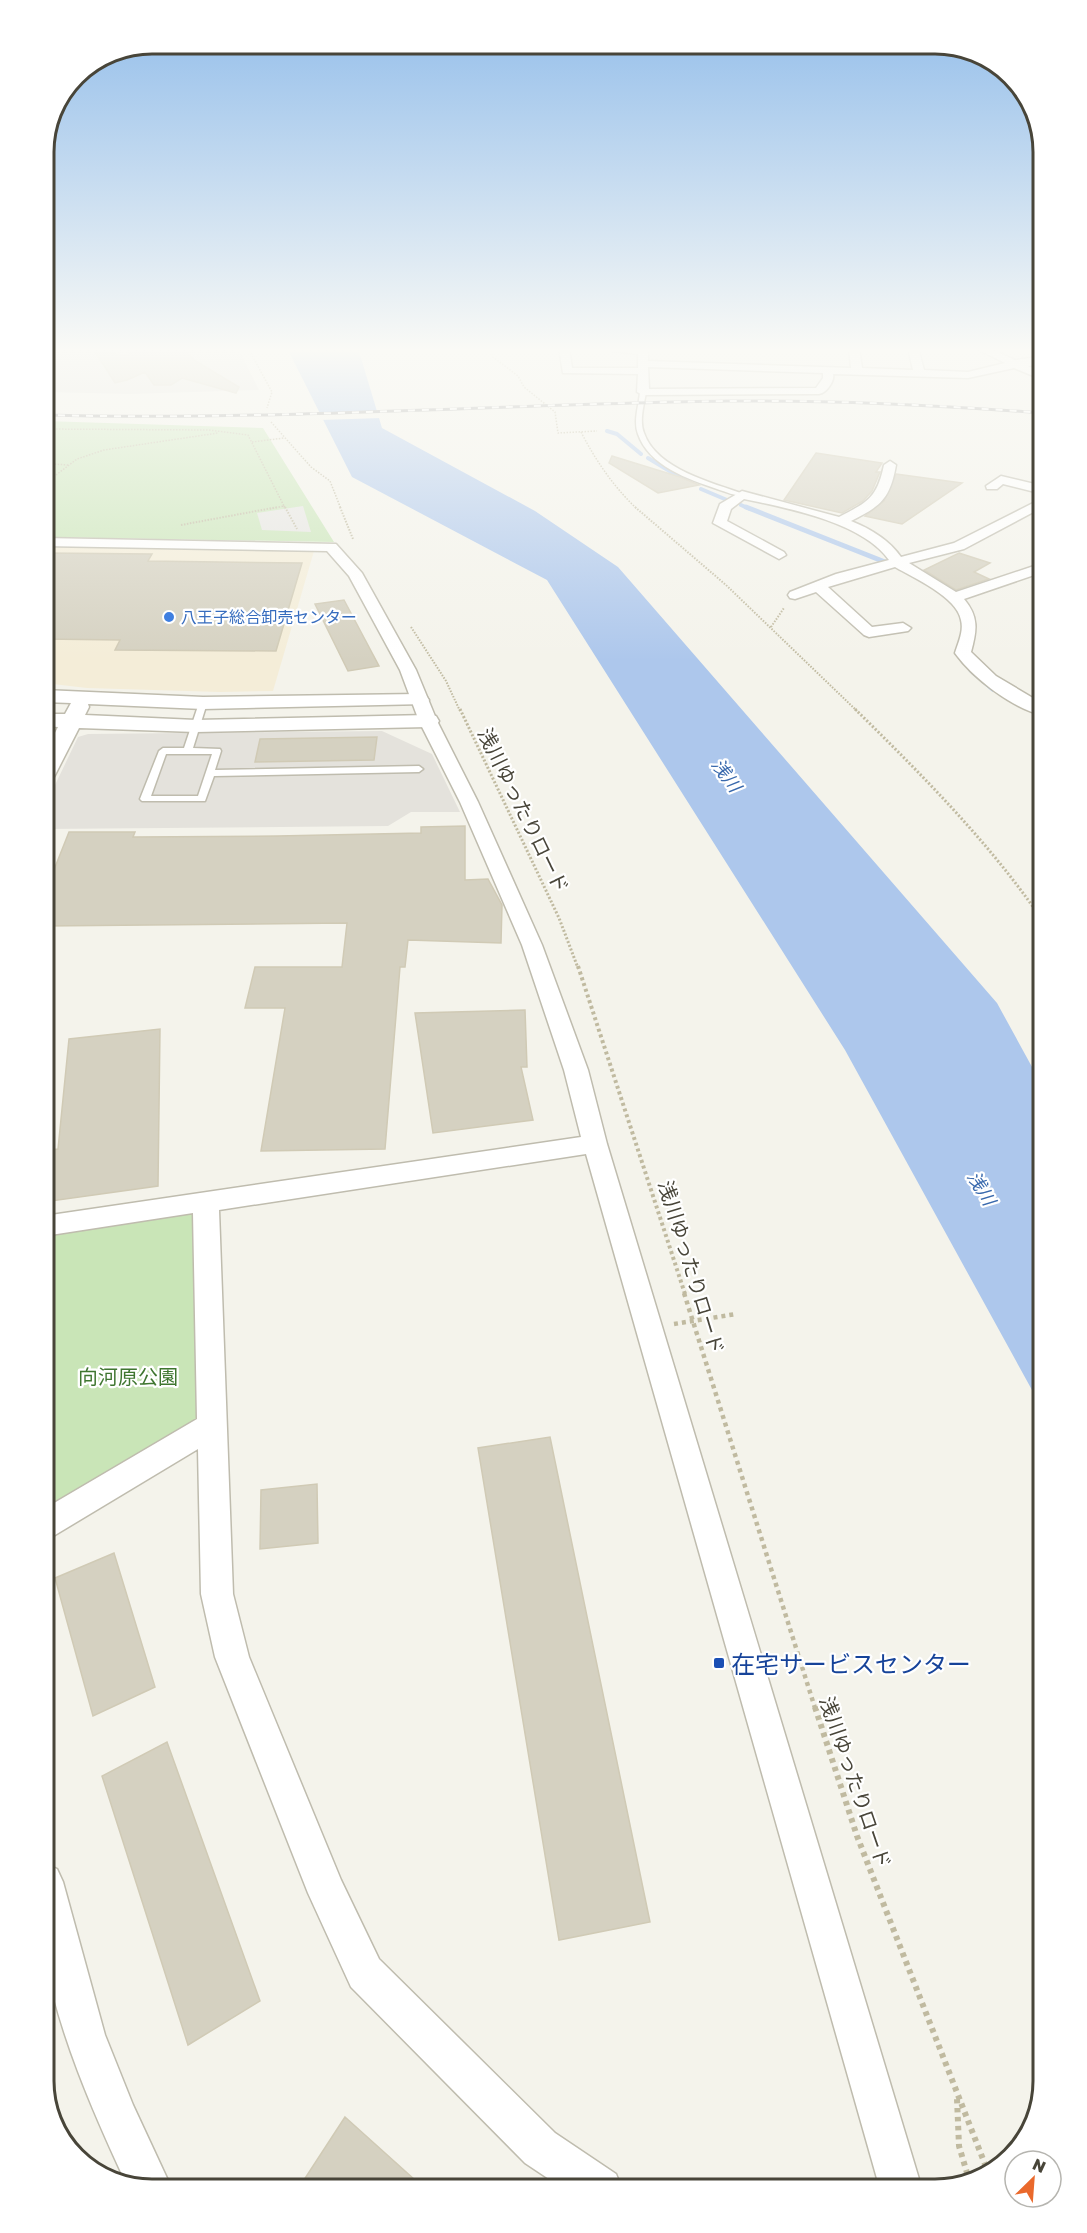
<svg xmlns="http://www.w3.org/2000/svg" width="1087" height="2233" font-family="'Golos Text','Noto Sans JP',sans-serif">
  <rect width="100%" height="100%" fill="#f4f3eb"/>
  <path fill="#f4edd8" d="M44 547 314 551 273 691 220 692 87 688 44 683Z"/>
  <path fill="#e4e2dc" d="M44 348H238L259 390 130 394 44 392Z
    M382 731 432 754 460 812H411L388 826 44 829V808L78 737 88 734Z"/>
  <path fill="#c9e5b7" d="M44 421 263 428 334 542 44 537Z
    M206 1201 214 1424 44 1525V1226Z"/>
  <path fill="#e6e5e2" d="M303 506 311 532 262 530 257 513Z"/>
  <path fill="#adc7ec" d="M287 348H358L382 428 535 511 618 567 997 1003 1043 1087V1410L845 1050 547 580 352 477Z"/>
  <path fill="#f4f3eb" d="M380 411 382 418 320 420 316 413Z"/>
  <g fill="none" stroke-linecap="round" stroke-linejoin="round">
    <path stroke="#adc7ec" stroke-width="4" d="M607 431 617 434 641 454
      M648 458 686 481
      M701 489 727 500
      M741 505 750 509"/>
    <path stroke="#adc7ec" stroke-width="5" d="M746 507 885 562
      M971 670 993 689"/>
  </g>
  <path fill="#d5d1c1" stroke="#d0cab5" stroke-width="1.5" d="M129 348H181L189 351 187 352 194 360 239 387 236 393 182 378 171 385H154L145 372 127 380 115 383 95 352 127 355 132 352Z
    M816 453 882 463 876 472H880L872 491 863 501 842 513 784 500Z
    M612 456 680 477 699 485 658 493 609 463Z
    M896 474 962 483 902 524 865 516 884 501Z
    M44 553 152 554 148 561 302 563 276 651 115 650 120 640 44 639Z
    M959 553 990 563 974 572 989 579 956 590 924 570Z
    M344 600 379 666 348 671 315 604Z
    M377 737 374 760 255 762 260 739Z
    M465 826V880L488 879 502 905 501 943 408 940 405 967H400L385 1149 261 1151 285 1008H245L255 967H342L347 923 44 926V895L69 832H135L133 837 277 836 421 833V827Z
    M525 1010 527 1067H521L533 1120 433 1133 415 1013Z
    M160 1029 158 1186 44 1202V1151L58 1149 69 1039Z
    M550 1437 650 1922 559 1940 478 1448Z
    M317 1484 318 1543 260 1549 261 1490Z
    M114 1553 155 1687 93 1716 55 1578Z
    M167 1742 260 2001 188 2045 102 1776Z
    M345 2117 425 2189H298Z"/>
  <g fill="none" stroke-linecap="round" stroke-linejoin="round">
    <defs>
      <path id="service" d="M643 390 646 392C644 405 639 421 644 433 656 469 713 483 744 494V496C735 496 726 492 717 489 688 479 649 466 638 434 633 421 639 405 640 392Z
        M203 700 207 703 193 748 220 749 221 751 215 770 419 766 423 769 419 772 214 776 205 801H142L140 799 159 751 163 748H184L199 703ZM166 754H212L198 796H151Z"/>
      <path id="minor" d="M559 348H569L572 368H638V354L612 351 607 348H648V361L851 368 849 348H859L862 368 913 370 908 348H918L924 370 968 372 1005 363 975 348H989L1043 373V380L1014 368 968 378 833 374C835 381 826 393 819 394L643 395 637 392 638 374 563 373ZM648 367 823 373V378L816 388 649 389Z
        M890 461 896 465C890 499 881 506 851 521 871 529 889 540 901 557L954 543 1043 498V507L964 549 909 563 956 592 1043 563V572L964 599C979 617 977 630 971 652L996 676 1043 704V715C1013 709 973 678 955 653 958 643 964 631 961 620 957 597 914 578 895 567L828 587 872 627 903 623 911 628 908 631 869 637 864 635 816 592 795 599 790 598 788 595 790 592 836 574 889 560C862 522 787 508 744 499L731 509 727 521 784 552 786 555 779 559 713 523 720 504 742 491 839 517C868 502 877 498 884 465Z
        M1001 476 1043 486V494L1003 484 997 489H987L986 486Z
        M44 538 336 544 362 573 416 670 437 721 478 802 542 945 588 1070 607 1144 922 2189H880L586 1154 219 1210 233 1594 249 1657 341 1880 379 1959 555 2133 616 2174 622 2189H564L525 2163 351 1987 308 1893 215 1657 201 1594 198 1449 55 1535 44 1539V1509L197 1419 193 1213 44 1236V1216L581 1137 564 1070 522 945 460 802 419 721 400 670 349 576 327 551 44 546Z
        M44 1863 57 1869 63 1882 105 2035 133 2105 172 2189H145L126 2183C92 2110 59 2034 44 1955 40 1935 42 1883 44 1863Z"/>
      <path id="tertiary" d="M1043 356V364L1016 368 1009 364 1016 360Z
        M44 690 203 697 419 694 426 696 429 700 426 704 203 709 88 704 89 707 85 715 196 720 428 715 436 716 439 721 436 726 428 727 196 732 79 728 55 775 52 780 44 782V754L58 727 44 726V714H65L71 703 44 702Z"/>
    </defs>
    <use href="#service" stroke="#bfbcae" stroke-width="3"/>
    <use href="#minor" stroke="#bfbcae" stroke-width="3"/>
    <use href="#tertiary" stroke="#bfbcae" stroke-width="3"/>
    <path stroke="#c0baa0" stroke-width="1.5" stroke-dasharray="1.5 1.5" stroke-linecap="butt" d="M248 348 272 392 267 408
      M490 348 493 357 518 376 524 387 555 412 558 433 597 431
      M271 422 311 467 330 481 341 509
      M44 429 209 430 248 435 284 506 270 509
      M581 432C596 461 613 486 637 509
      M252 442 284 438
      M44 459 53 464 68 465
      M44 465 52 464
      M284 506 285 509
      M53 509 52 478 77 459 104 450 218 433"/>
    <path stroke="#c0baa0" stroke-width="2" stroke-dasharray="1.5 1.5" stroke-linecap="butt" d="M53 507V524
      M285 507 297 529
      M340 507 353 539
      M635 507 726 585 857 711
      M44 516 53 518
      M181 525 278 507
      M411 627 446 681 460 711
      M771 627 784 608"/>
    <path stroke="#c0baa0" stroke-width="3" stroke-dasharray="2 2" stroke-linecap="butt" d="M460 709 559 918 578 968
      M855 709C923 776 989 842 1043 921"/>
    <path stroke="#c0baa0" stroke-width="4" stroke-dasharray="3 3" stroke-linecap="butt" d="M578 966 685 1294"/>
    <path stroke="#c0baa0" stroke-width="4.5" stroke-dasharray="4 4" stroke-linecap="butt" d="M684 1293 815 1708
      M674 1324 736 1314"/>
    <path stroke="#c0baa0" stroke-width="6" stroke-dasharray="4.5 4.5" stroke-linecap="butt" d="M815 1707 857 1836 988 2172
      M957 2099 959 2146 970 2183"/>
    <use href="#service" fill="#fff" fill-rule="evenodd"/>
    <use href="#minor" fill="#fff" fill-rule="evenodd"/>
    <use href="#tertiary" fill="#fff" fill-rule="evenodd"/>
    <defs>
      <path id="rail" d="M44 415C272 421 499 404 727 401 832 400 938 405 1043 413"/>
    </defs>
    <use href="#rail" stroke="#999" stroke-width="3"/>
    <use href="#rail" stroke="#fff" stroke-width="2" stroke-dasharray="7" stroke-linecap="butt"/>
  </g>
  <linearGradient id="sky" x2="0" y2="1"><stop stop-color="#90bcea"/><stop offset="0.53" stop-color="#fafaf6"/><stop offset="1" stop-color="#fafaf6" stop-opacity="0"/></linearGradient>
  <rect width="1087" height="661" fill="url(#sky)"/>
  <circle fill="#3f7fe0" stroke="#fff" stroke-width="2" cx="169" cy="617" r="6"/>
  <rect fill="#1a4fb4" stroke="#fff" stroke-width="2" x="713" y="1657" width="12" height="12" rx="3"/>
  <g text-anchor="middle" dominant-baseline="central" stroke-width="4.5" stroke-linejoin="round" paint-order="stroke">
    <g font-size="16" fill="#366cbe" stroke="#fff" text-anchor="start">
      <text x="181" y="617">八王子総合卸売センター</text>
    </g>
    <g font-size="18" font-style="italic" fill="#3969ad" stroke="#fff">
      <text transform="translate(727 775) rotate(54)">浅川</text>
      <text transform="translate(982 1188) rotate(59)">浅川</text>
    </g>
    <g font-size="20" fill="#484539" stroke="#fff">
      <text transform="translate(524 810) rotate(64)">浅川ゆったりロード</text>
      <text transform="translate(692 1267) rotate(73)">浅川ゆったりロード</text>
      <text transform="translate(856 1782) rotate(71)">浅川ゆったりロード</text>
    </g>
    <g font-size="20" fill="#3f7630" stroke="#fff">
      <text x="128" y="1376">向河原公園</text>
    </g>
    <g font-size="24" fill="#164399" stroke="#fff" text-anchor="start">
      <text x="731" y="1663">在宅サービスセンター</text>
    </g>
  </g>
  <path d="M0 0H1087V2233H0ZM152 54H935A98 98 0 0 1 1033 152V2081A98 98 0 0 1 935 2179H152A98 98 0 0 1 54 2081V152A98 98 0 0 1 152 54Z" fill="#fff" fill-rule="evenodd"/>
  <path fill="none" stroke="#484539" stroke-width="3" d="M152 54H935A98 98 0 0 1 1033 152V2081A98 98 0 0 1 935 2179H152A98 98 0 0 1 54 2081V152A98 98 0 0 1 152 54Z"/>
  <g transform="translate(1033 2179) rotate(25)"><circle r="28" fill="#ffffff" stroke="#b6b5b0" stroke-width="1.5"/>
  <path d="M0-4.5L10 22L0 15L-10 22Z" fill="#ea692c"/>
  <text y="-9" font-size="16" font-weight="bold" text-anchor="middle" fill="#484539">N</text>
  </g>
</svg>
